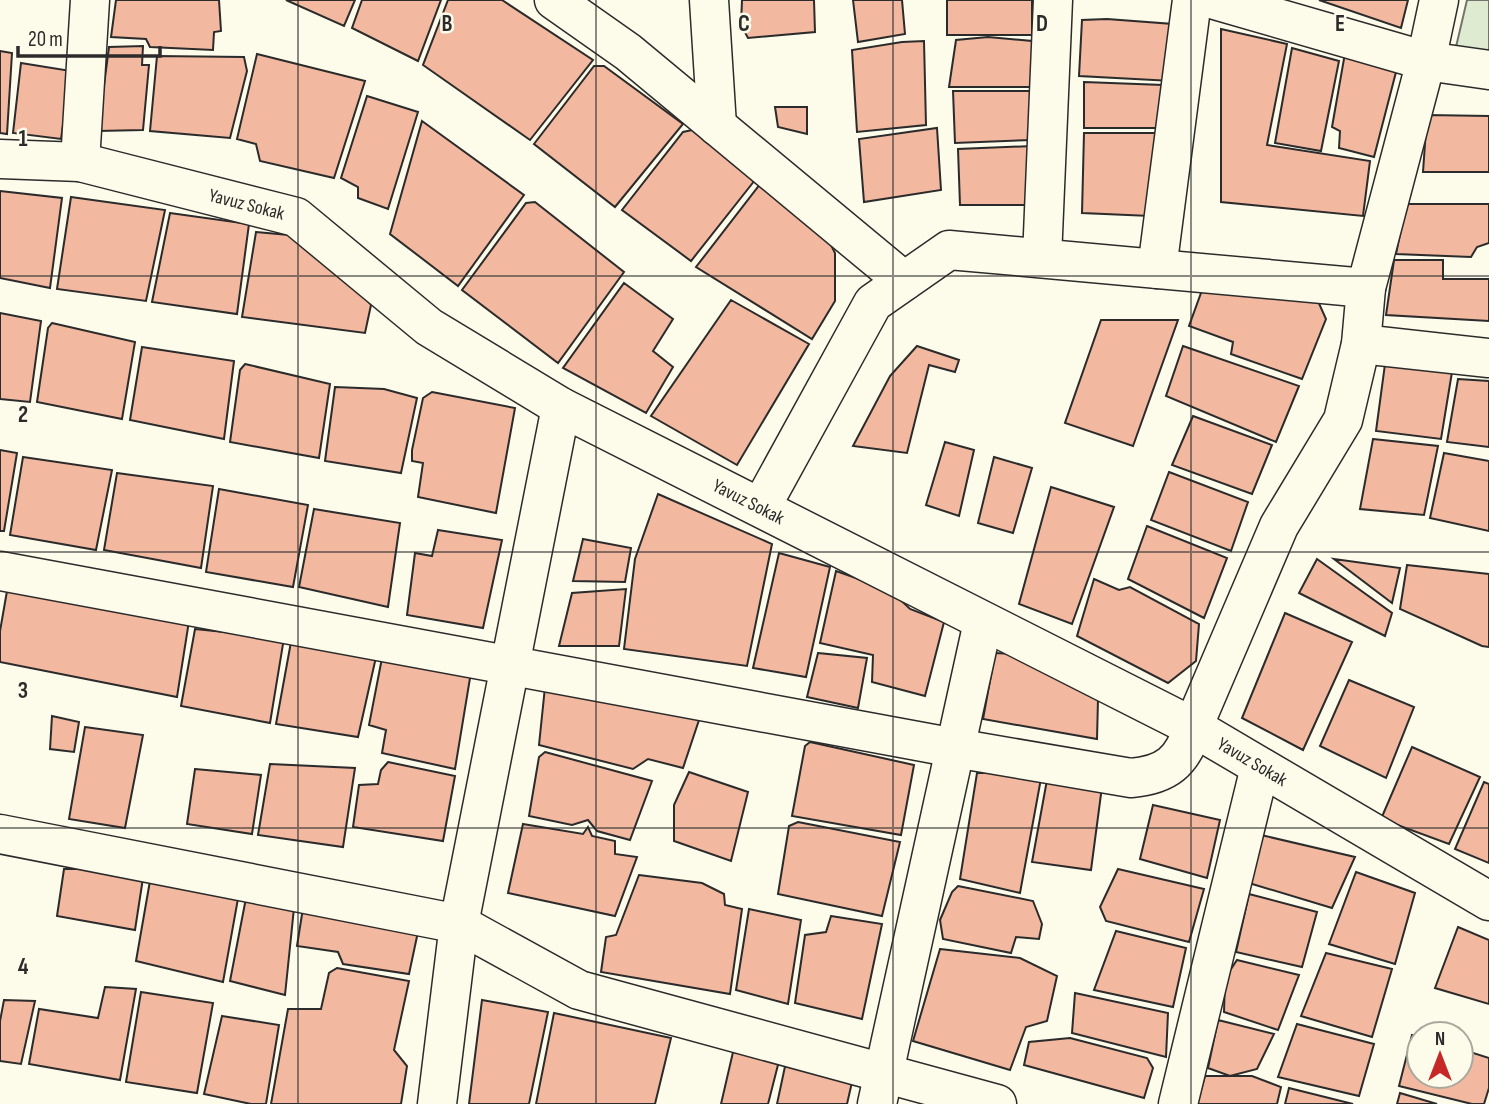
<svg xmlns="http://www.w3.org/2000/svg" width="1489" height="1104" font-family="'Sofia Sans Condensed',sans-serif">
  <rect width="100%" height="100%" fill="#fdfbea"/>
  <path fill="#deebd1" stroke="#74746e" stroke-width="2" d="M1467 0H1489V51L1456 47Z"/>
  <path fill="#f2b8a0" stroke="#2b2b2b" stroke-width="2" d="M116 0H219L221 31 214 32 213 50 150 47 146 39 111 37Z
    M286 0H355L344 26Z
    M362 0H441L418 61 352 28Z
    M448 0H502L593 60 530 140 423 65Z
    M742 0H814L815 32 748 38 741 25Z
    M853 0H902L905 34 858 42Z
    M947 0H1032V35H947Z
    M1319 0H1408L1401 28Z
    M1107 19 1173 24 1172 81 1079 76 1082 20Z
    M1221 29 1287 44 1267 145 1370 161 1363 216 1221 202Z
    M988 37 1032 41V87H949L956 40Z
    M924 41 926 125 857 132 852 50 902 42Z
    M143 46 142 65H149L143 130 98 131 109 47Z
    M1292 48 1339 61 1321 151 1275 143Z
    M0 51 12 53 7 134 0 133Z
    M1345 53 1396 72 1374 157 1339 148 1340 131 1332 127Z
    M257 54 365 81 334 178 260 161 256 144 237 139Z
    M157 56 244 57 247 71 230 138 150 131Z
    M21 63 71 71 61 139 13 133Z
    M594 66H604L683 124 615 207 534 144Z
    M1084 82 1163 85 1166 128H1084Z
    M953 91H1032V140L955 143Z
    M367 96 418 112 388 209 358 198V187L341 178Z
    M775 107H807V134L778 127Z
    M1427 115 1489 116V172H1423Z
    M422 121 524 195 458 286 390 234Z
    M937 128 941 190 864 202 859 139Z
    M692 130 755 180 691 261 622 210 683 132Z
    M1084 133H1158L1150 216 1082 213Z
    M1032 146V205H960L958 149Z
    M761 183 823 229 835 253V301L812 339 696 267Z
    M0 191 62 198 50 288 0 278Z
    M71 197 165 210 146 301 57 289Z
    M535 202 624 272 558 363 462 290 526 203Z
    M1406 204H1489V243L1477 247 1471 257 1396 254Z
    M170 213 249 224 237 314 152 302Z
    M256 232 289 235 363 295 371 305 365 333 242 317Z
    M1394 260H1443V279H1489V321L1386 315Z
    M1205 282 1313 290 1326 319 1302 379 1231 354 1233 342 1189 326Z
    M624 283 673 319 653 351 673 367 646 413 563 368Z
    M731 300 809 344 737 465 651 416Z
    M0 313 41 321 30 402 0 399Z
    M1101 320H1178L1133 446 1065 423Z
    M52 323 135 342 122 419 37 402 48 328Z
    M917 346 959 360 955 372 929 365 907 453 853 446 890 376Z
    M1183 346 1299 386 1276 442 1166 396Z
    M142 347 234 361 224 439 130 420Z
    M245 364 330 384 319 458 230 442 240 370Z
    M1385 364 1452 372 1441 439 1376 431Z
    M1458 379 1489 381V447L1447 442Z
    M335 387 384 389 417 398 401 473 325 461Z
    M432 392 515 408 496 513 418 497 423 463 412 461V450L423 398Z
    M1193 416 1272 445 1252 494 1172 465Z
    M1373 439 1438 446 1424 515 1360 509Z
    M945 442 974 450 959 516 926 505Z
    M0 450 17 453 4 531H0Z
    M1444 453 1489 461V531L1430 518Z
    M23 457 112 470 96 550 10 535Z
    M994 457 1032 468 1013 533 978 523Z
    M1169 472 1248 502 1231 551 1151 520Z
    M117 473 213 486 201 568 104 550Z
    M1051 487 1114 507 1072 624 1019 604Z
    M219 489 308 505 293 587 206 572Z
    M658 494 772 544 747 666 624 649 635 559Z
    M314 509 400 523 388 607 299 587Z
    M1147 526 1227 558 1204 618 1128 579Z
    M438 530 502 540 483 628 407 615 415 553 432 556Z
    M583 539 631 548 625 582 573 581Z
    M779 553 830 567 806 677 753 668Z
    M1317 559 1392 613 1385 636 1299 593Z
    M1334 559 1400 568 1392 603Z
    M1407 565 1489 574V647L1482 646 1400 609Z
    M836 571 890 590 910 609 944 622 925 696 872 682 873 655 820 643Z
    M1094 579 1119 590 1130 587 1199 624 1196 661 1168 683 1077 636Z
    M626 589 619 646H559L572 593Z
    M7 591 189 621 177 697 0 662V631Z
    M1285 613 1352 642 1303 750 1242 718Z
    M195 629 284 638 270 723 181 706Z
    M291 642 376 657 358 737 276 724Z
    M818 653 867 658 858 708 807 697Z
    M995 653 1015 654 1098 699 1097 739 983 719Z
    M382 658 471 672 455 769 382 753 386 730 369 725Z
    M1349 680 1414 707 1386 778 1320 746Z
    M545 687 702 711 683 768 648 759 633 769 539 745Z
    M52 716 79 722 74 752 50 749Z
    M85 727 143 735 125 828 69 819Z
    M810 742 914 765 901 835 792 816 805 746Z
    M1412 747 1480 777 1449 844 1381 819Z
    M545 752 652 781 630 840 597 831 588 820 572 825 529 816 539 757Z
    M388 762 455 776 443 841 353 827 359 785 378 784 381 770Z
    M270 764 355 768 343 847 258 835Z
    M195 769 261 775 252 834 187 824Z
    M1049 769 1103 779 1091 870 1032 862Z
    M689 772 748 792 731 861 674 841V805Z
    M977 773H1042L1020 893 960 879Z
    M1484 782 1489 784V863L1455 849Z
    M1153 805 1220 820 1207 878 1140 859Z
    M798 822 900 842 882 916 778 894 789 826Z
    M523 824 583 834 588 827 592 836 615 841V854L637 857 615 916 508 893Z
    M1261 835 1355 857 1332 908 1249 883Z
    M64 869H95L143 878 135 930 57 916Z
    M1118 869 1204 889 1189 942 1106 921 1100 907Z
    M1356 872 1415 893 1395 964 1329 944Z
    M151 875 239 893 223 982 136 961Z
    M639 875 702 883 724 894 725 905 742 909 730 994 601 972 606 937 616 935Z
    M958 886 1033 901 1042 924 1039 939 1016 937 1011 953 943 939 940 920 952 892Z
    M1249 894 1317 912 1302 967 1236 952Z
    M246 898 294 908 285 995 230 981Z
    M303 908 419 927 409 974 343 964 338 952 297 946Z
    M749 909 801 920 788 1004 736 990Z
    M831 916 882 924 862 1019 795 1003 805 935 826 932Z
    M1458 927 1489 940V1004L1435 988Z
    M1116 931 1186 948 1173 1007 1094 990Z
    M940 949 1020 958 1057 976 1047 1021 1026 1027 1010 1070 913 1041Z
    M1326 953 1392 969 1372 1037 1301 1016Z
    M1237 960 1299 975 1278 1030 1224 1012 1225 978Z
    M337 968 409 981 394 1050 407 1066 401 1104H271L288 1009H321L329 973Z
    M105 987 136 989 120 1080 29 1064 39 1009 98 1018Z
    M141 992 213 1003 197 1093 126 1082Z
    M1075 993 1168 1013 1166 1057 1072 1033Z
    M4 1000 35 1001 21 1064 0 1061V1021Z
    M482 1000 548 1012 529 1104H469Z
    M554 1013 671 1038 655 1104H536Z
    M222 1016 279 1025 266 1104H251L204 1094Z
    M1218 1020 1274 1034 1257 1069 1230 1076 1208 1068Z
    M1297 1024 1374 1044 1359 1096 1278 1077Z
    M1412 1035 1419 1037V1076H1461V1049L1489 1058V1088L1484 1104H1472L1399 1086Z
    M1070 1038 1147 1058 1153 1068 1144 1098 1024 1065 1029 1042Z
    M733 1052 780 1057 768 1104H721Z
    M787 1057 855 1069 847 1104H777Z
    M1205 1076H1252L1281 1087 1277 1104H1197Z
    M1289 1088 1353 1104H1285Z
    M1400 1093 1437 1104H1397Z"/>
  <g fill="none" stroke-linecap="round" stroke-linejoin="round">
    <defs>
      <g id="street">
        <path d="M554 0 628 52 904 281"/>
        <path d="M709 0 717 126"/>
        <path d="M1215 0 1426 61 1489 70"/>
        <path id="s1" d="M0 159 80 162 296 217 429 327 561 407 1193 727 1489 901"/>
        <path d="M80 162 90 0"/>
        <path d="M1042 258 1053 0"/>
        <path d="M1157 269 1192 0"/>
        <path d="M1366 288 1426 61 1439 0"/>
        <path d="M1361 344 1489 358"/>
        <path d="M0 571 955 748 1131 778C1166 775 1183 762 1193 727L1279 526 1343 420 1361 344 1366 288 949 250 873 303 761 507"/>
        <path d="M0 834 459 924 579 990 997 1104"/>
        <path d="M437 1104 459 924 561 407"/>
        <path d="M877 1104 983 622"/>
        <path d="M1178 1104 1260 767"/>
      </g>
    </defs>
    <use href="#street" stroke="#2b2b2b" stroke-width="41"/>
    <use href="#street" stroke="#fdfbea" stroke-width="38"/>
  </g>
  <path fill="none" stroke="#2b2b2b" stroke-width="2" stroke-opacity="0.55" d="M298 0V1104M596 0V1104M893 0V1104M1191 0V1104M0 276H1489M0 552H1489M0 828H1489"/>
  <g text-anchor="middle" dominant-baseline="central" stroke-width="5" stroke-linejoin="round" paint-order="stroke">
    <g font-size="19" fill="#2b2b2b" stroke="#fdfbea">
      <text stroke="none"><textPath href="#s1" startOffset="252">Yavuz Sokak</textPath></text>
      <text stroke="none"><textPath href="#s1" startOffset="840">Yavuz Sokak</textPath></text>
      <text stroke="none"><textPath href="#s1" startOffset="1407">Yavuz Sokak</textPath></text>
    </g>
  </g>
  <g font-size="23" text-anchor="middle" font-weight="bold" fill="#2b2b2b" stroke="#fdfbea" stroke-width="5" stroke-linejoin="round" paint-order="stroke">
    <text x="447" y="31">B</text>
    <text x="744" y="31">C</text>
    <text x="1042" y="31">D</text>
    <text x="1340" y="31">E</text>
    <text x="23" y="146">1</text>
    <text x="23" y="422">2</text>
    <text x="23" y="698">3</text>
    <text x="23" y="974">4</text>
  </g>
  <g transform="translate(1440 1055)"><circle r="33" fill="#fdfbea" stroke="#a9a89e" stroke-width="2"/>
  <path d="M0-5L12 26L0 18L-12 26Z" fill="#c62828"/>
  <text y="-10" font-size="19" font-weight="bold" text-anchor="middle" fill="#2b2b2b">N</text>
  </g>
  <path d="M18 46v10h142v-10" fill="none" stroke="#2b2b2b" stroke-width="3.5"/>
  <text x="28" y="46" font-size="21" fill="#2b2b2b" stroke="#fdfbea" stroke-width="5" paint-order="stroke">20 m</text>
</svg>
